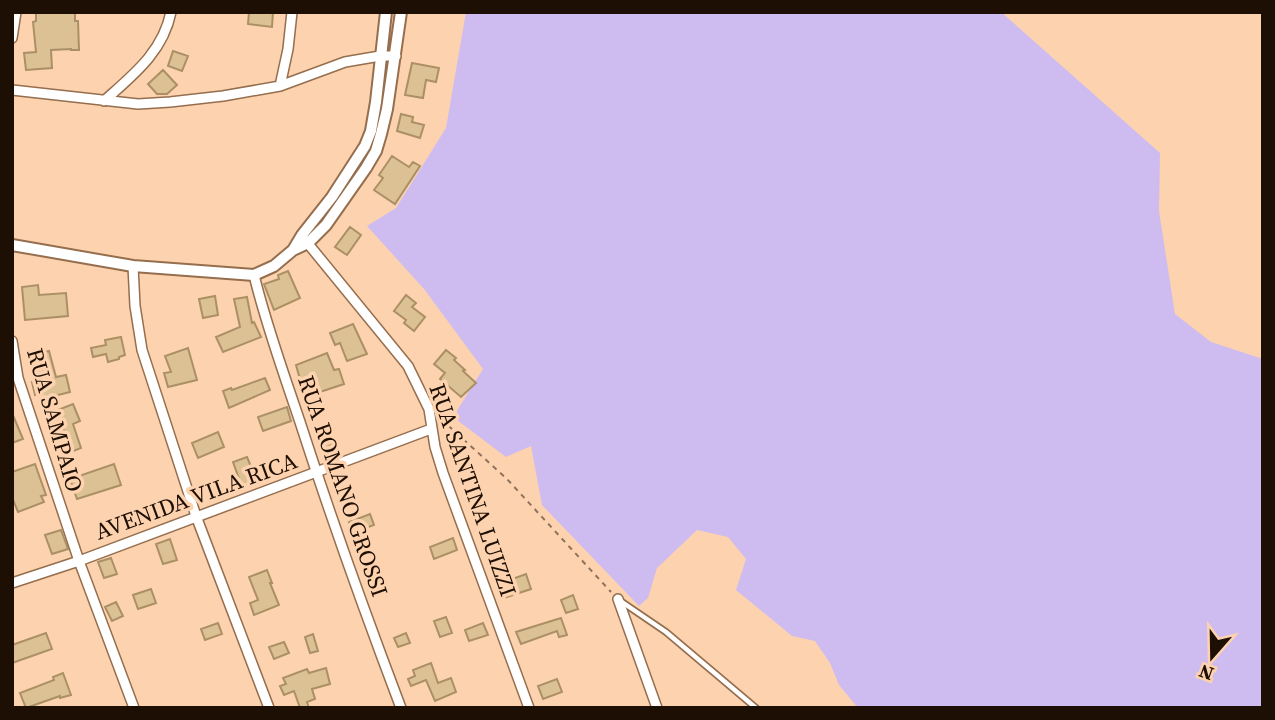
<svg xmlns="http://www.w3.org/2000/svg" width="1275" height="720" font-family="'Source Serif 4',serif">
  <rect width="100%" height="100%" fill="#fdd2af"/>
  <path fill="#cebcf1" d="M466 12H1001L1160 153 1159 211 1175 314 1211 342 1263 359V708H858L839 685 830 663 815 641 792 636 736 590 746 559 728 537 697 530 657 568 648 598 639 606 542 505 531 446 506 457 453 417 483 369 424 289 367 226 396 208 446 128Z"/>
  <path fill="#dcc194" stroke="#ab9065" stroke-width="2" d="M36 12H75V21H78L79 50H71V49L51 50 52 68 26 70 24 53 36 52 33 22 36 21Z
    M249 12H273L272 27 248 24Z
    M173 51 188 56 182 71 168 66Z
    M412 63 439 68 436 82 426 80 423 98 405 95Z
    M163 70 177 85 167 94H157L148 84Z
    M401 114 413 117 412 122 424 125 420 138 397 131Z
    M392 156 409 167 413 162 420 166 395 204 374 190 383 178 379 175Z
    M350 227 361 235 347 255 335 247Z
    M288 271 300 298 274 310 264 284 279 279 278 275Z
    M38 285 39 295 66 293 68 316 25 320 22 287Z
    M406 295 416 303 412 307 425 317 414 331 404 323 406 320 394 311Z
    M215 296 218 315 203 318 199 299Z
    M247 297 252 323 254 322 261 337 223 352 216 337 240 327 234 299Z
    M353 324 367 354 347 361 340 343 335 345 330 333Z
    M121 337 125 355 119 357V359L108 362 106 354 93 357 91 348 106 345 105 340Z
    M188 348 197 380 168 387 164 373 171 372 165 356Z
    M446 350 456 358 454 360 465 370 463 371 476 383 461 397 440 379 445 373 434 364Z
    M49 351 56 377 66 375 70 392 42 399 41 393 35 395 32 382 39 381 34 361 38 360 36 354Z
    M327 353 334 370 339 369 344 384 305 397 296 365Z
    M265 378 270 390 229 408 223 391 231 388 232 390Z
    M73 404 80 421 73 424 81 448 71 452 63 428 52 432 45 415Z
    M287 407 291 421 263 431 258 417Z
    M12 413 23 439 12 443Z
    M325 425 333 445 323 449 315 429Z
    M218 432 224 447 198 458 192 443Z
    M247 457 257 481 242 487 233 462Z
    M35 464 46 495 41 496 44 502 18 512 12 497V472Z
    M114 464 121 485 77 499 70 479Z
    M370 514 374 525 353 533 349 522Z
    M61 530 68 549 52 554 45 535Z
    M453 538 457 550 434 559 430 547Z
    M170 539 177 560 163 564 156 544Z
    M111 558 117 574 104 578 98 562Z
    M267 570 272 583H270L279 605 254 615 250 603 258 600 249 577Z
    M526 574 531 589 504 598 499 584Z
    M151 589 156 603 138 609 133 595Z
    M573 595 578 609 566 613 561 600Z
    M116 602 123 616 112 621 105 607Z
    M446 617 452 633 440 637 434 621Z
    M561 618 567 635 559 637 557 631 521 644 516 632Z
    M218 623 222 634 205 640 201 629Z
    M483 623 488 635 469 641 465 630Z
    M46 633 52 649 12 663V645Z
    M406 633 410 643 398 647 394 638Z
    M313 634 318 651 310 653 305 637Z
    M284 642 289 653 274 659 269 647Z
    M431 663 438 683 451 678 456 692 435 701 426 680 411 686 408 679 415 676 413 670Z
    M326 668 330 684 312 689 315 699 307 702 309 708H300L294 691 284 695 280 686 286 684 283 678 307 669 309 673Z
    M63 673 71 695 60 698V696L26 708 20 693 54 680 53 677Z
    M557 679 562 692 543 699 538 686Z"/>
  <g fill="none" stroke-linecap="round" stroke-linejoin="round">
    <defs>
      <path id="service" d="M619 600 666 632 756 708"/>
      <path id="minor" d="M12 38 16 12
        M280 86 288 49 292 12
        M12 90 138 104 170 102 223 96 280 86 345 62 380 56H396
        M104 101C133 75 163 52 171 12
        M305 240 408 366 429 409 435 447 443 473 529 708
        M133 266 135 306 142 350 196 516 269 708
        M254 275C266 325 284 374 300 422 331 518 365 613 401 708
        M12 341 18 378 79 561 134 708
        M12 583 79 561 431 429
        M618 599 657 708"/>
      <path id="tertiary" d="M12 245 133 266 254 275 274 266 293 250 308 243 326 225 366 168 376 151 381 134 387 109 401 12
        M293 250 302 235 332 197 365 146 371 131 376 102 386 12"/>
    </defs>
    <use href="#service" stroke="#956e4e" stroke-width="8"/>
    <use href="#minor" stroke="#956e4e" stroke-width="12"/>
    <use href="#tertiary" stroke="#956e4e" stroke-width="14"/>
    <path stroke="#8f725b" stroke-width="2" stroke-dasharray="5 5" stroke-linecap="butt" d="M441 419 507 479 611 592"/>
    <use href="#service" stroke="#fff" stroke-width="4.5"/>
    <use href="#minor" stroke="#fff" stroke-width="9"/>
    <use href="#tertiary" stroke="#fff" stroke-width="10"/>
  </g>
  <g text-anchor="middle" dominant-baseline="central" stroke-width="7" stroke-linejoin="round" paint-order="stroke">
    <g font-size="23" fill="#1e0f04" stroke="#fdd2af">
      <text transform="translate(55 420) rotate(74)">RUA SAMPAIO</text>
      <text transform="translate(343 486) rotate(71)">RUA ROMANO GROSSI</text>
      <text transform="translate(473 490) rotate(71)">RUA SANTINA LUIZZI</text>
      <text transform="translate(196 496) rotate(-20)">AVENIDA VILA RICA</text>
    </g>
  </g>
  <rect width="1275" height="720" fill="none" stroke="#1e0f04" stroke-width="28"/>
  <g transform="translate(1212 657) rotate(200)" stroke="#fdd2af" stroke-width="5" paint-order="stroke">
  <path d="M0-5L12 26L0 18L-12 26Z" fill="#1e0f04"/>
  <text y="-10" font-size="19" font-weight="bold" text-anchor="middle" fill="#1e0f04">N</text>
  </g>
</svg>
